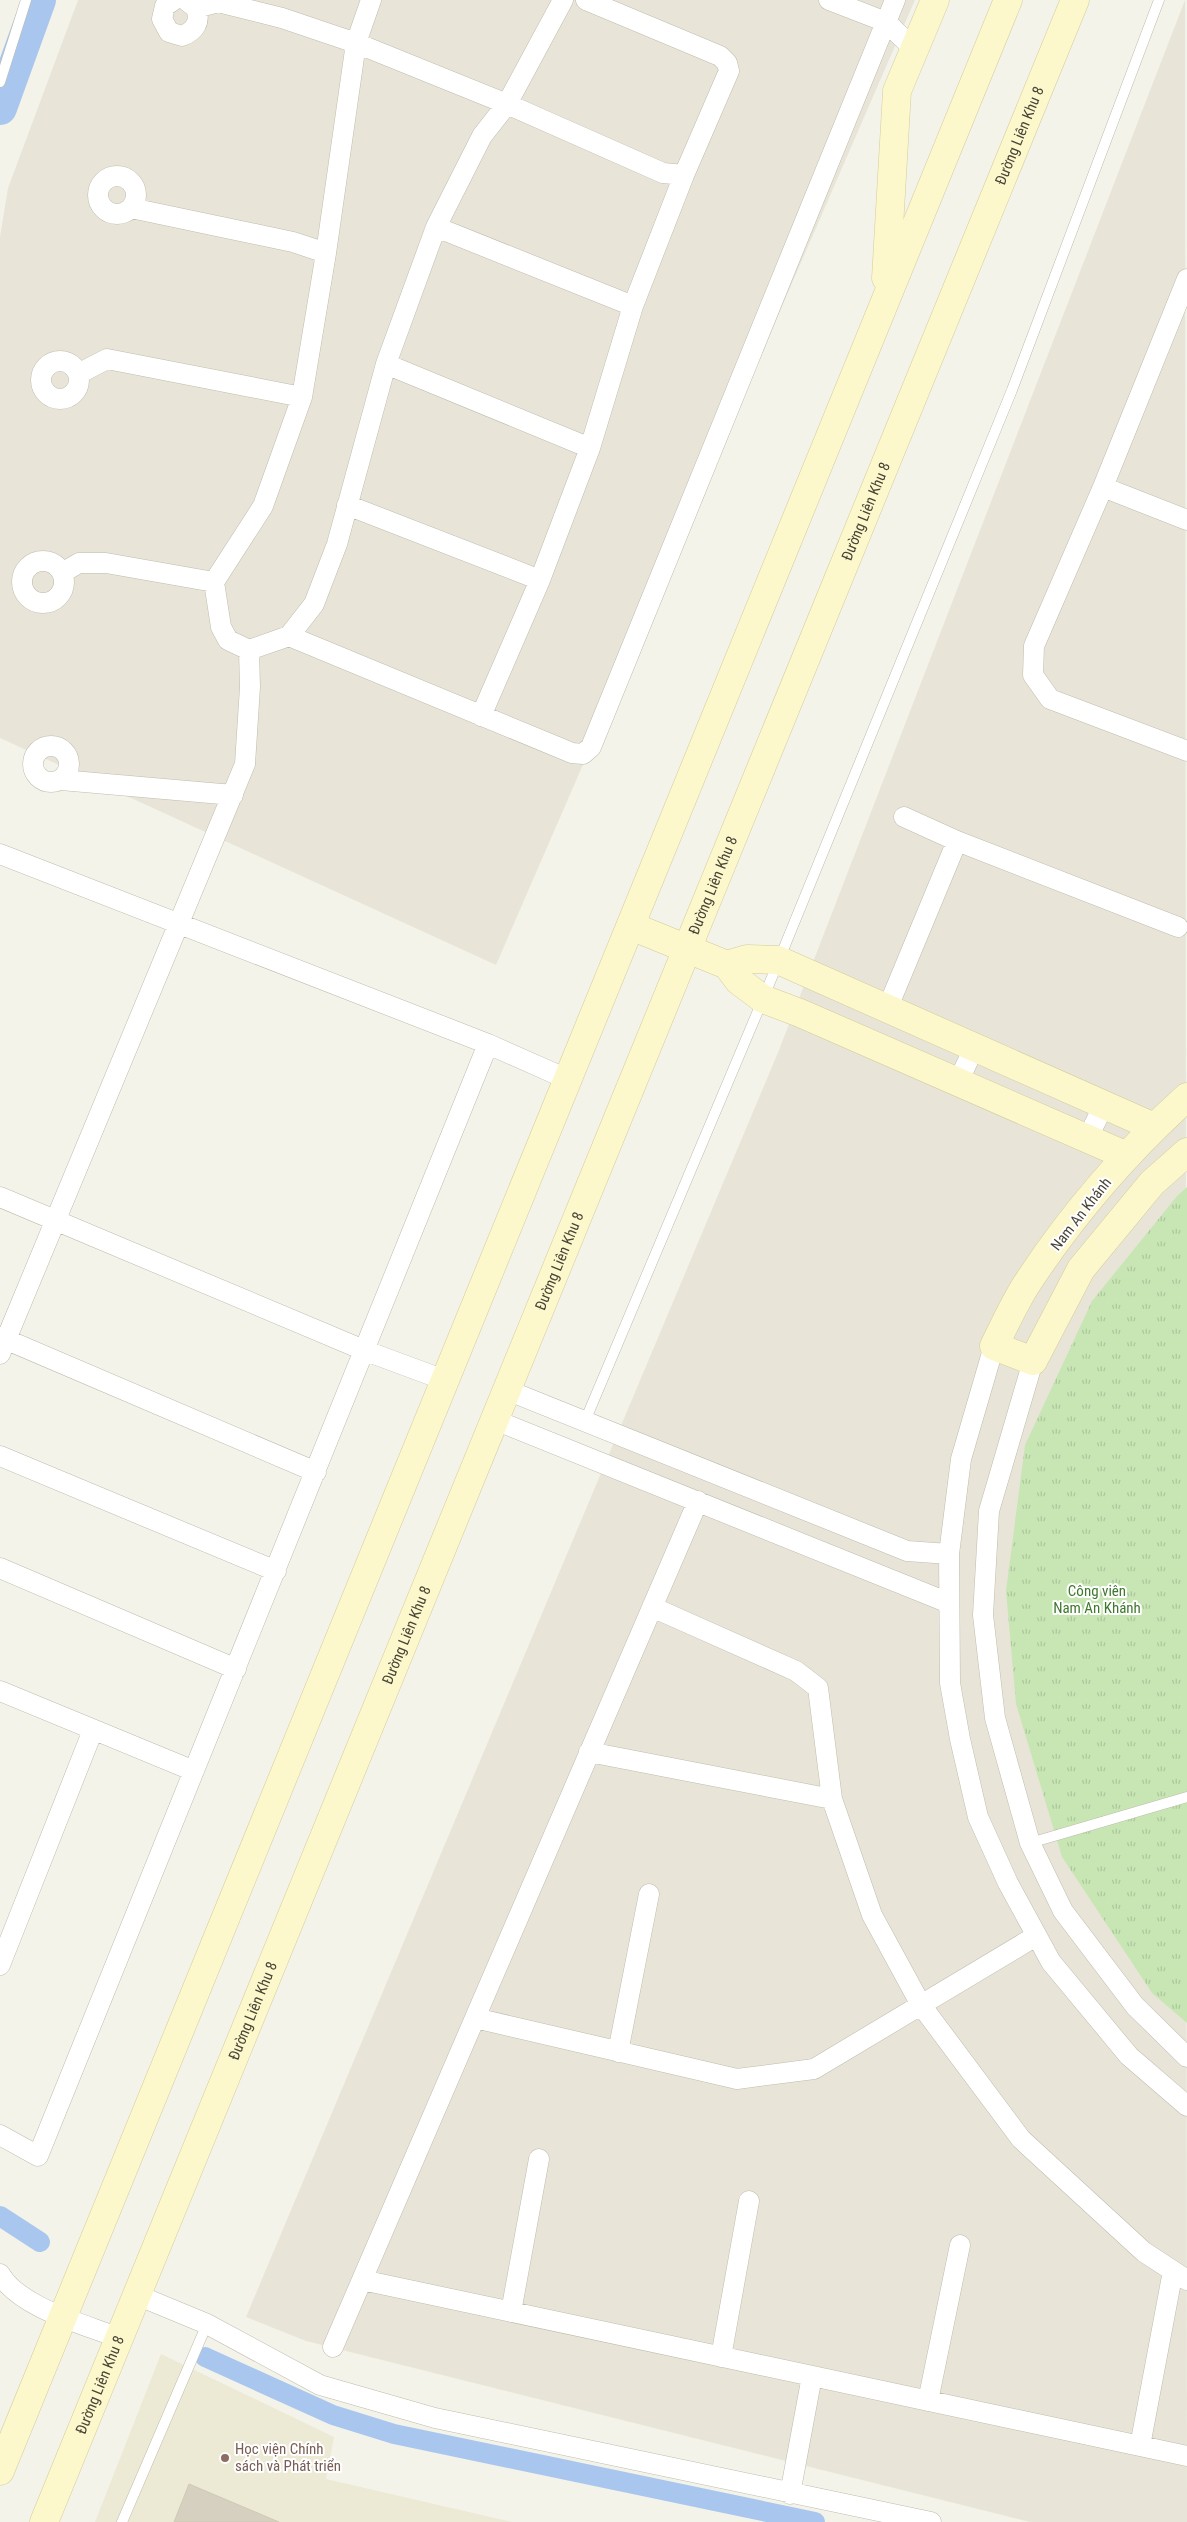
<svg xmlns="http://www.w3.org/2000/svg" width="1187" height="2522" font-family="'Roboto Condensed',sans-serif">
  <defs>
    <pattern id="park-tufts" width="24" height="20" patternUnits="userSpaceOnUse" patternTransform="scale(1.25)"><rect width="24" height="20" fill="#c8e6b4"/><path d="M3 7l-1-3M5 7V3M7 7l1-3M15 17l-1-3M17 17v-4M19 17l1-3" fill="none" stroke="#adc69c"/></pattern>
  </defs>
  <rect width="100%" height="100%" fill="#f4f3ea"/>
  <path fill="#e8e5d8" d="M78 0H915L496 965 0 738V237L8 188Z
    M1185 0 1187 2522H1030L306 2341 246 2317 779 1050Z"/>
  <path fill="#ece9d4" d="M161 2354 334 2437 326 2479 512 2522H95Z"/>
  <path fill="url(#park-tufts)" d="M1187 1187V2023L1152 1993 1062 1857 1016 1704 1006 1591 1025 1445 1092 1301 1177 1196Z"/>
  <g fill="none" stroke-linecap="round" stroke-linejoin="round">
    <path stroke="#a9c7ee" stroke-width="20" d="M0 2216 40 2242
      M205 2357 333 2415 394 2434 815 2522"/>
    <path stroke="#a9c7ee" stroke-width="34" d="M0 108 39 0"/>
  </g>
  <path fill="#d5d0bf" stroke="#d0c9b3" d="M189 2484 279 2522H174Z"/>
  <g fill="none" stroke-linecap="round" stroke-linejoin="round">
    <defs>
      <path id="lane" d="M0 82 26 0
        M585 1421 763 999 1012 390 1159 0
        M1030 1843 1187 1797
        M122 2522 207 2324"/>
      <path id="street" d="M174 0 165 6 162 19 169 32 182 36C195 31 201 22 196 8L187 1
        M371 0 356 43 326 253 302 397 263 506 214 582 221 627 228 640 249 650 289 636 314 604 337 544 386 364 436 227 482 136 507 104 563 0
        M829 0 886 22 914 49
        M196 8 218 2 282 18 356 43 507 104 663 173 684 175
        M98 195a19 19 0 1 1 38 0a19 19 0 1 1-38 0Z
        M131 208 293 242 326 253
        M436 227 633 306
        M1187 279 1103 487 1034 646 1033 675 1050 699 1187 751
        M41 380a19 19 0 1 1 38 0a19 19 0 1 1-38 0Z
        M386 364 590 448
        M78 374 107 359 302 397
        M1103 487 1187 520
        M347 505 540 580
        M22 582a21 21 0 1 1 42 0a21 21 0 1 1-42 0Z
        M62 573 79 563H106L214 582
        M289 636 572 753 583 754 591 747 895 0
        M481 716 540 580 590 448 633 306 684 175 729 71 727 63 720 56 586 0
        M33 764a18 18 0 1 1 36 0a18 18 0 1 1-36 0Z
        M61 780 233 795
        M904 817 957 841
        M0 854 488 1044 567 1079
        M888 1007 957 841 1178 927
        M958 1082 975 1046
        M1087 1139 1104 1105
        M0 1197 366 1351 447 1381
        M0 1337 316 1472
        M994 1346 961 1459 949 1554 950 1683 960 1739 978 1817 1008 1883 1051 1962 1129 2056 1187 2106
        M0 1354 245 764 250 687 249 650
        M1033 1361 989 1511 983 1615 995 1718 1030 1843 1063 1911 1135 2006 1187 2057
        M507 1390 907 1551 949 1554
        M495 1420 949 1603
        M0 1456 276 1571
        M0 1568 236 1669
        M652 1607 796 1671 818 1688 832 1799 872 1915 921 2005 1021 2139 1144 2252 1187 2280
        M0 1691 194 1771
        M589 1752 832 1799
        M0 1965 93 1730
        M475 2018 737 2079 814 2069 1036 1936
        M618 2052 649 1894
        M0 2135 38 2156 488 1044
        M0 2274C20 2308 84 2324 119 2338
        M362 2280 1187 2456
        M137 2295 207 2324 320 2385 435 2418 931 2522
        M511 2312 539 2159
        M333 2347 698 1501
        M721 2357 749 2201
        M928 2401 960 2245
        M1140 2446 1173 2271
        M790 2494 812 2376"/>
      <g id="secondary">
        <path d="M886 278 897 91 935 0"/>
        <path d="M631 926 727 965 739 981 763 999 800 1013 1127 1156"/>
        <path d="M727 965 747 959 778 960 1154 1127"/>
        <path d="M1187 1097C1126 1152 1071 1216 1026 1285 1014 1304 1004 1326 994 1346L1033 1361 1081 1269 1152 1183 1187 1152"/>
        <path d="M0 2471 1008 0"/>
        <path id="s1" d="M44 2522 1075 0"/>
      </g>
    </defs>
    <use href="#lane" stroke="#bfbcac" stroke-width="11"/>
    <use href="#street" stroke="#bfbcac" stroke-width="21"/>
    <use href="#secondary" stroke="#d2cc9b" stroke-width="29"/>
    <use href="#lane" stroke="#fff" stroke-width="10"/>
    <use href="#street" stroke="#fff" stroke-width="20"/>
    <use href="#secondary" stroke="#fcf8cb" stroke-width="28"/>
  </g>
  <circle fill="#8d6e63" stroke="#fff" stroke-width="2" cx="225" cy="2458" r="5"/>
  <g text-anchor="middle" dominant-baseline="central" stroke-width="4" stroke-linejoin="round" paint-order="stroke">
    <g font-size="15" fill="#484438" stroke="#fff">
      <text stroke="none"><textPath href="#s1" startOffset="2578">Đường Liên Khu 8</textPath></text>
      <text stroke="none"><textPath href="#s1" startOffset="2172">Đường Liên Khu 8</textPath></text>
      <text stroke="none"><textPath href="#s1" startOffset="1768">Đường Liên Khu 8</textPath></text>
      <text transform="translate(1081 1214) rotate(-52)">Nam An Khánh</text>
      <text stroke="none"><textPath href="#s1" startOffset="1362">Đường Liên Khu 8</textPath></text>
      <text stroke="none"><textPath href="#s1" startOffset="958">Đường Liên Khu 8</textPath></text>
      <text stroke="none"><textPath href="#s1" startOffset="552">Đường Liên Khu 8</textPath></text>
      <text stroke="none"><textPath href="#s1" startOffset="148">Đường Liên Khu 8</textPath></text>
    </g>
    <g font-size="15" fill="#3e782d" stroke="#fff">
      <text x="1097" y="1591">Công viên<tspan x="1097" dy="17">Nam An Khánh</tspan></text>
    </g>
    <g font-size="15" fill="#785e54" stroke="#fff" text-anchor="start">
      <text x="235" y="2449">Học viện Chính<tspan x="235" dy="17">sách và Phát triển</tspan></text>
    </g>
  </g>
</svg>
